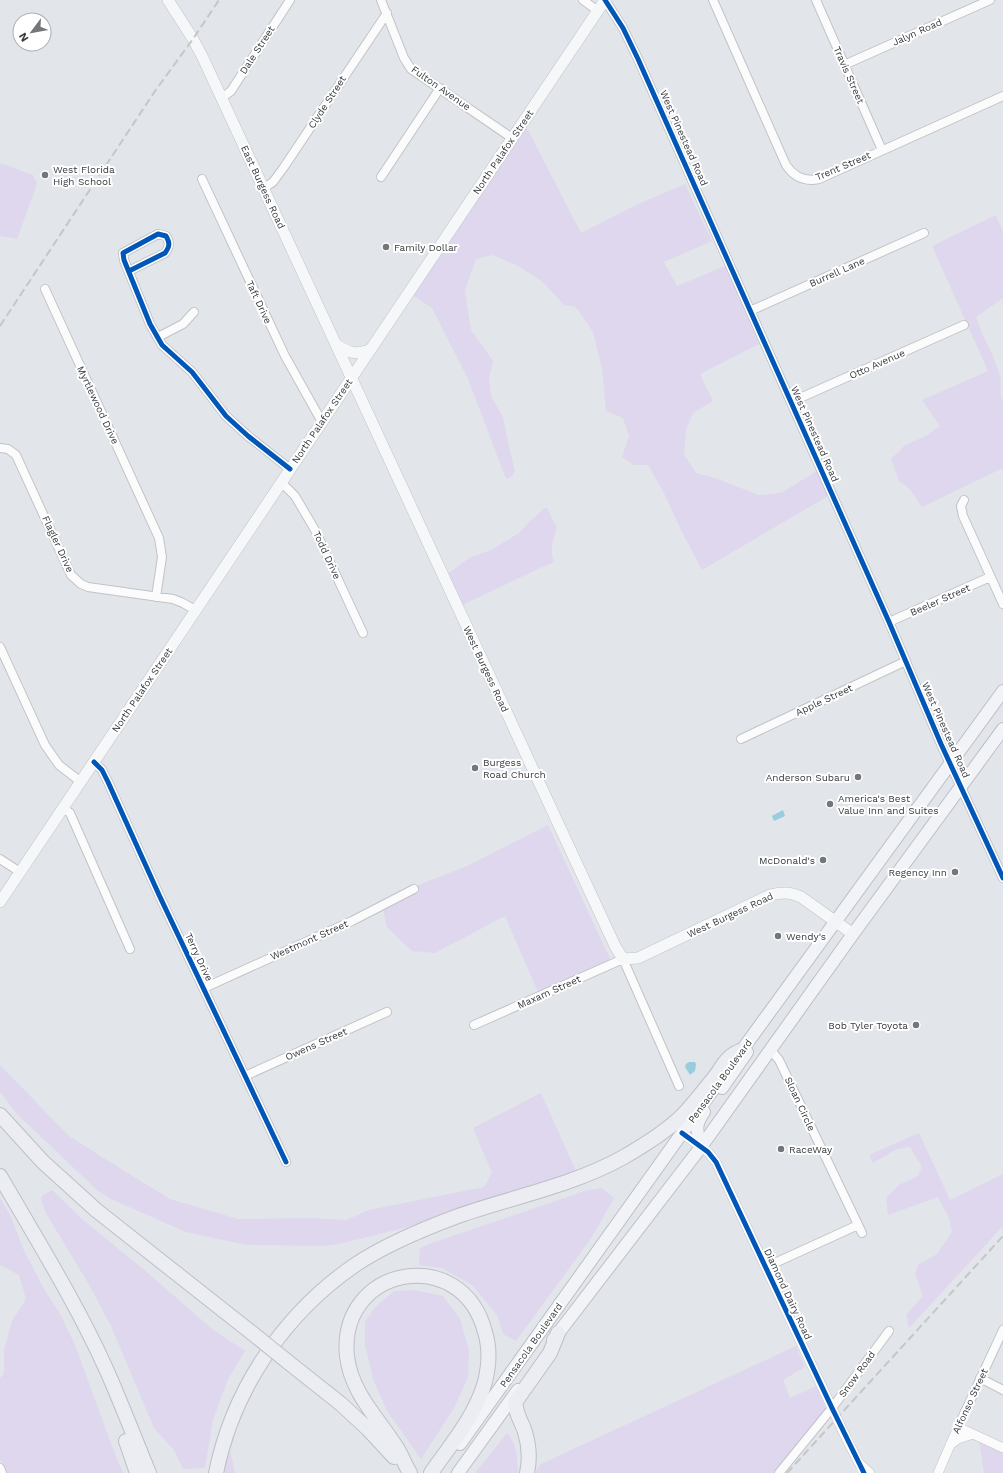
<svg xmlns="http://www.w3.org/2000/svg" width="1003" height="1473" font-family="'Work Sans',sans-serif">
  <rect width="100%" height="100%" fill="#e2e5ea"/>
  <path fill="#dfd7ed" d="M524 126 528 130 581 233 634 206 685 184 712 241 664 262 677 286 725 266 759 344 700 374 713 401 693 413 686 430 684 455 696 473 715 478 759 495 781 493 817 471 828 496 702 570 683 534 664 493 648 465H634L622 457 629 436 623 418 606 411 602 368 593 332 576 307 564 305 543 282 518 266 493 255 476 259 465 290 471 330 493 361 489 379 491 396 503 417 510 451 515 471 512 476 506 479 468 379 432 308 411 294Z
    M0 163 33 175 37 184 17 239 0 236Z
    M996 215 1003 232V298L976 317C982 336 993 353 999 373 1003 385 998 392 1003 403V468L922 507 910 489 899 481 891 459 905 445 926 436 940 426 922 400 988 371 932 246Z
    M545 508H547L557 528C553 538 549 551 554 562 523 575 493 591 462 605L448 574 469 558 491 550 519 533 530 521Z
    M548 825 611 961 538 992 505 916 435 953 412 951 387 927 383 909 418 891 416 886 467 866Z
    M0 1065 69 1136 118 1167 170 1199 238 1219 310 1218 346 1220 369 1210 484 1187 492 1173 473 1128 541 1093 576 1171 408 1227 339 1244 325 1246 247 1245 186 1232 111 1199 97 1190 17 1114 0 1092Z
    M919 1133 950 1200 1003 1174V1226L909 1328 906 1315 923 1296 915 1274 918 1265 937 1254 952 1232 949 1218 938 1197 888 1215 886 1198 899 1185 918 1176 922 1167 910 1147 897 1149 873 1163 869 1155Z
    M602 1188 614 1198 592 1237 516 1341 503 1334 497 1315 472 1285 442 1268 419 1265 420 1248 429 1244 585 1191Z
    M52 1190 83 1220 142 1268 212 1329 245 1351 228 1379 213 1420 205 1468 183 1469 174 1450 154 1428 111 1326 88 1283 46 1213 41 1200 42 1196Z
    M0 1198 11 1217 24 1251 44 1289 60 1314 75 1345 113 1449 123 1473H6L0 1459V1378L4 1374V1350L12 1321 26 1299 19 1275 0 1265Z
    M414 1290 443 1296 460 1319 469 1350 468 1377 454 1408 421 1459 387 1411 373 1379 365 1345V1322L375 1307 394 1291Z
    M796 1346 805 1367 783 1380 790 1398 816 1386 829 1416 777 1473H535L541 1464Z
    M507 1433C518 1447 517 1456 518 1473H475Z
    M979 1440 1003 1452V1473H984Z
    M229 1446 235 1473H220Z"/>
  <path fill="#9cd" d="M783 810 785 816 774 821 772 816Z
    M689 1062H695L696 1064 695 1071 690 1075 685 1067 686 1064Z"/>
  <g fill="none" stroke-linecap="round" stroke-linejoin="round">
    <defs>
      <path id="minor" d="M381 0 404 58 411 69 512 138
        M583 0 598 11
        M605 0 623 28 638 59 889 622 941 744 1003 878
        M713 0 786 165C794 177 805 182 819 179L1003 96
        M816 0 882 150
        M844 65 990 0
        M222 98 231 91 290 0
        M381 177 440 88
        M202 179 285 356 322 422
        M264 188 273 182 284 167 387 13
        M129 271 165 253C170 246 170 243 166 236L158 234 123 253 124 260 150 324 162 345 192 372 226 416 248 436 290 469
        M45 289 159 538 162 557 156 597
        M750 311 924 233
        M158 337 183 324 194 312
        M791 402 964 325
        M0 448 8 449 16 455 71 575 81 584 88 587 173 599 183 603 195 610
        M281 482 295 496 315 530 363 633
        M964 500 961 506 963 516 1003 604
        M889 622 990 577
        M0 647 45 745 59 765 81 782
        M741 739 906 661
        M94 762 102 770 108 782 160 897 286 1162
        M63 808 70 813 130 949
        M0 859 20 872
        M204 988 352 921 414 889
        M474 1025 623 959 679 1086
        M770 1049 779 1060 862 1233
        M245 1076 387 1012
        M766 1267 858 1225
        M980 1378 1003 1390
        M958 1427 1003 1330
        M0 1468 2 1473
        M779 1473 832 1408 889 1331"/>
      <path id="tertiary" d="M682 1133 708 1152 716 1162 848 1442 859 1463 870 1473
        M950 1445 958 1439 973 1434
        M938 1473 958 1427 1003 1448"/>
      <path id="secondary" d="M168 0 193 39 203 58 615 946 623 959 638 958 770 895C782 892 790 892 801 897L853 934
        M337 345C350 353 355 355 370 350
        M0 902 605 0"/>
      <path id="primary" d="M737 1057 1003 691
        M722 1088 747 1052
        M701 1147C697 1131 694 1126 704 1112
        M553 1340 701 1147 853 934 1003 729
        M460 1444 722 1077
        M458 1473 518 1390"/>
      <path id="motorway" d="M0 1115 43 1162 96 1210 252 1333
        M0 1176C37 1240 77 1304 107 1371 122 1405 135 1439 149 1473
        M288 1362 341 1404 368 1429 394 1457
        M126 1441 137 1473
        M216 1473C233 1389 284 1314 355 1265 386 1244 423 1229 458 1216 512 1197 571 1186 622 1158 643 1146 666 1132 683 1115 695 1102 706 1088 717 1074 721 1068 725 1061 730 1057 733 1054 738 1052 742 1050
        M410 1473C405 1465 402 1456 397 1448 379 1419 351 1393 347 1356 338 1266 462 1243 485 1332 490 1348 489 1366 485 1382 475 1417 451 1444 431 1473
        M527 1473C530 1459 529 1445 525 1432 522 1422 514 1412 516 1401L550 1353 558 1333"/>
    </defs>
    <use href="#minor" stroke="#c1c3c7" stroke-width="10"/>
    <use href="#tertiary" stroke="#c1c3c7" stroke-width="10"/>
    <use href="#secondary" stroke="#c1c3c7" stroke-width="12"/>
    <use href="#primary" stroke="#bdbfc8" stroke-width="14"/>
    <use href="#motorway" stroke="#bdbfc8" stroke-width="16"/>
    <use href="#minor" stroke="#fbfbfc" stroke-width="8"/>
    <use href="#tertiary" stroke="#fbfbfc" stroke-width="9"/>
    <use href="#secondary" stroke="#f6f7f9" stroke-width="11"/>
    <use href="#primary" stroke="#f2f3f7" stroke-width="12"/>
    <use href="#motorway" stroke="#ecedf3" stroke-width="14"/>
    <path stroke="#c5c6c8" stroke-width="2" stroke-dasharray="8 4" stroke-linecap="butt" d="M0 326 155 91 193 39 219 0
      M787 1473 1003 1236"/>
    <defs>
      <path id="motorway-bridge" d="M252 1333 288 1362"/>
    </defs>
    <use href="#motorway-bridge" stroke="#bdbfc8" stroke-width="16" stroke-linecap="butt"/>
    <use href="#motorway-bridge" stroke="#ecedf3" stroke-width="14"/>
    <defs>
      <path id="cycleway" d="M605 0 623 28 638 59 889 622 941 744 1003 878
        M129 271 165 253C170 246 170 243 166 236L158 234 123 253 124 260 150 324 162 345 192 372 226 416 248 436 290 469
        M94 762 102 770 108 782 160 897 286 1162
        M682 1133 708 1152 716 1162 832 1408 864 1473"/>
    </defs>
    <use href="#cycleway" stroke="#fff" stroke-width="8"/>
    <use href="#cycleway" stroke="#0057b8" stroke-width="5"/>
  </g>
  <g fill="#74767a" stroke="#fff" stroke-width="1.5">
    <circle cx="45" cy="175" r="4"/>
    <circle cx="386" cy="247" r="4"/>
    <circle cx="475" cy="768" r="4"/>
    <circle cx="858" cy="777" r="4"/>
    <circle cx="830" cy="804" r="4"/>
    <circle cx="823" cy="860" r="4"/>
    <circle cx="955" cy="872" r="4"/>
    <circle cx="778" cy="936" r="4"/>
    <circle cx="916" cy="1025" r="4"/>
    <circle cx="781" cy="1149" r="4"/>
  </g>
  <g text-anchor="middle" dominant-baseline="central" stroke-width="4" stroke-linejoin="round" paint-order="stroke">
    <g font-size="10" fill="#383a3e" stroke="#fff">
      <text transform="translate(917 32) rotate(-24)">Jalyn Road</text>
      <text transform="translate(257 50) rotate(-57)">Dale Street</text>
      <text transform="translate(849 75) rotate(66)">Travis Street</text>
      <text transform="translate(441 88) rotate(35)">Fulton Avenue</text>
      <text transform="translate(327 102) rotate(-57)">Clyde Street</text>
      <text transform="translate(684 138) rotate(66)">West Pinestead Road</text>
      <text transform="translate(503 152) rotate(-56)">North Palafox Street</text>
      <text transform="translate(843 166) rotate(-23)">Trent Street</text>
      <text transform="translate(263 187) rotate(65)">East Burgess Road</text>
      <text transform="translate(837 272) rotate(-24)">Burrell Lane</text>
      <text transform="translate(259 302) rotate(65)">Taft Drive</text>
      <text transform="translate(877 364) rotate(-24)">Otto Avenue</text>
      <text transform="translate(98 405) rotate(65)">Myrtlewood Drive</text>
      <text transform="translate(322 421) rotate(-56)">North Palafox Street</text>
      <text transform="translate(815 434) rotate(66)">West Pinestead Road</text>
      <text transform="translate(58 544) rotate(65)">Flagler Drive</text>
      <text transform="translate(327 555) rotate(65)">Todd Drive</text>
      <text transform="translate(940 600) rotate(-24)">Beeler Street</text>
      <text transform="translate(486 669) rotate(65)">West Burgess Road</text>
      <text transform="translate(142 690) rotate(-56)">North Palafox Street</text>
      <text transform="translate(824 700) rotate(-25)">Apple Street</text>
      <text transform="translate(946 730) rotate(66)">West Pinestead Road</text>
      <text transform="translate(730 915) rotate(-25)">West Burgess Road</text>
      <text transform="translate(309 940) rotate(-24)">Westmont Street</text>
      <text transform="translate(199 957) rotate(65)">Terry Drive</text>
      <text transform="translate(549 992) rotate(-24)">Maxam Street</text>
      <text transform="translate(316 1044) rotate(-24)">Owens Street</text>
      <text transform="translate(720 1081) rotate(-54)">Pensacola Boulevard</text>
      <text transform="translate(800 1104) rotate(65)">Sloan Circle</text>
      <text transform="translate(788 1294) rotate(65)">Diamond Dairy Road</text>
      <text transform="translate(531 1345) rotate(-55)">Pensacola Boulevard</text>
      <text transform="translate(857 1374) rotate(-54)">Snow Road</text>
      <text transform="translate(970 1401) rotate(-65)">Alfonso Street</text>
    </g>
    <g font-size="10" fill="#383a3e" stroke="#fff" text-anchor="start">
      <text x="53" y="169">West Florida<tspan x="53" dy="12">High School</tspan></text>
      <text x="394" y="247">Family Dollar</text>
      <text x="483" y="762">Burgess<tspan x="483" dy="12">Road Church</tspan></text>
      <text x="850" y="777" text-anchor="end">Anderson Subaru</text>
      <text x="838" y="798">America's Best<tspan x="838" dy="12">Value Inn and Suites</tspan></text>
      <text x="815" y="860" text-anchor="end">McDonald's</text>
      <text x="947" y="872" text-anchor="end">Regency Inn</text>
      <text x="786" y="936">Wendy's</text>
      <text x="908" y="1025" text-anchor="end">Bob Tyler Toyota</text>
      <text x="789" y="1149">RaceWay</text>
    </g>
  </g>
  <g transform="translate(32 32) rotate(238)"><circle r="19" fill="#ffffff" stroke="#afb0b2"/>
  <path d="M0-3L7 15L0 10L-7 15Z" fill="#74767a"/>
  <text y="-6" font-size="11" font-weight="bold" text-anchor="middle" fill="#383a3e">N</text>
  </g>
</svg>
